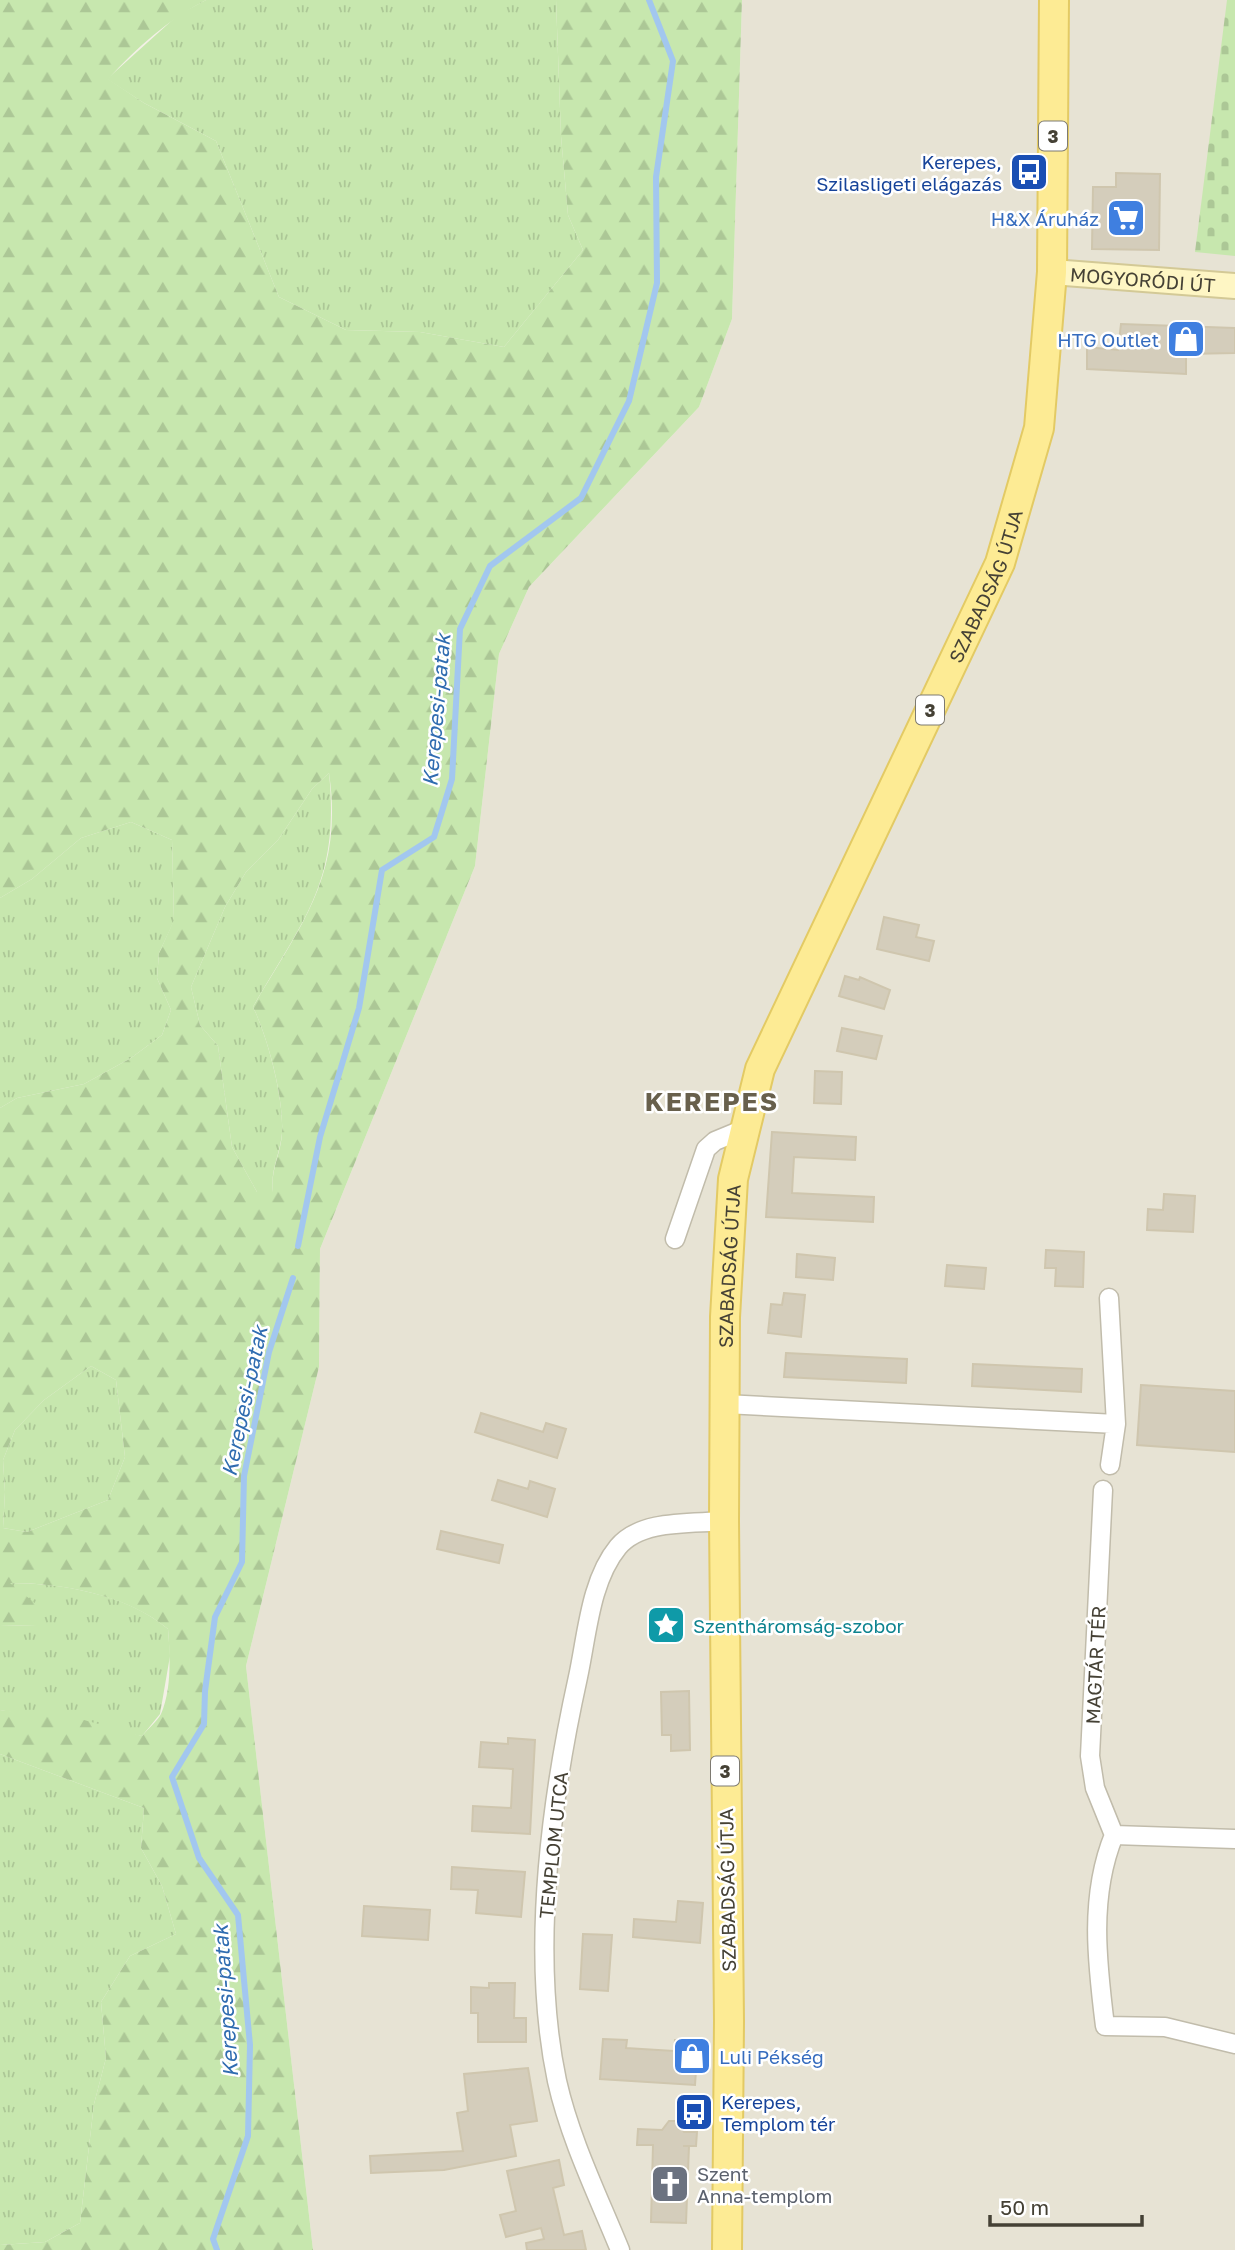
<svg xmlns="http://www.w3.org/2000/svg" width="1235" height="2250" font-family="'Golos Text',sans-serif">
  <defs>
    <pattern id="grass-tufts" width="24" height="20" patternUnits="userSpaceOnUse" patternTransform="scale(1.75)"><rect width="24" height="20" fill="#c7e7ae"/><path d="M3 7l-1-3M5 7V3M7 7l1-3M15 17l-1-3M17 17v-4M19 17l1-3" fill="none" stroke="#acc796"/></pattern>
    <pattern id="forest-firs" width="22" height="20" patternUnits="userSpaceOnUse" patternTransform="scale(1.75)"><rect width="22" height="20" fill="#c7e7ae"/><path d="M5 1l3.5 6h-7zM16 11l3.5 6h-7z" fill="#acc796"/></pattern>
    <pattern id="cemetery-stones" width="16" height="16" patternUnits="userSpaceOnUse" patternTransform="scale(1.75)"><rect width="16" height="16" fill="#c7e7ae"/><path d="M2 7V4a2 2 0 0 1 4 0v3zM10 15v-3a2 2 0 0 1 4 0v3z" fill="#acc796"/></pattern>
  </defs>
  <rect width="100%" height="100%" fill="#f3f0e6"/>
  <path fill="#e7e3d4" d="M742 0H1235V2250H313L246 1666 319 1367 320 1249 475 866 499 654 529 587 699 407 732 319Z"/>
  <path fill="url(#grass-tufts)" d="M206 0H556L561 136 568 215 583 250 504 347 420 332 346 330 279 297 216 141 144 103 107 79 178 15Z
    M329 773C340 882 304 918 253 1007 268 1038 284 1099 282 1133 280 1155 270 1170 273 1192H257L232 1147 218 1046 200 1025 191 987 225 907 246 872 278 840 312 789Z
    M131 822 172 840 174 921 159 953 157 978 171 1010 162 1035 131 1058 84 1084 17 1098 0 1108V898L32 879 81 838Z
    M91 1366 116 1380 125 1457 108 1500 27 1532 3 1528 5 1492 3 1460 15 1430 44 1400Z
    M9 1583C61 1583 127 1594 168 1629L170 1656 160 1714 142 1736 0 1710V1626L36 1625Z
    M0 1754 144 1808 141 1848 162 1886 176 1934 130 1956 101 2002 106 2058 94 2104 80 2223 45 2242 0 2245Z"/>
  <path fill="url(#forest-firs)" fill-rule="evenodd" d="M0 0H206C168 20 137 47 108 79L144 103 216 141 279 297 346 330 420 332 504 347 583 250 568 215 561 136 556 0H742L732 319 699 407 529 587 499 654 475 866 320 1249 319 1367 246 1666 313 2250H0V2245L45 2242 80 2223 94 2104 106 2058 101 2002 130 1956 176 1934 162 1886 141 1848 144 1808 0 1754V1710L84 1720 142 1736C148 1729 157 1721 161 1714 172 1689 170 1655 168 1629 128 1595 62 1583 10 1583L36 1604V1625L0 1626V1108L17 1098 84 1084 131 1058 162 1035 171 1010 157 978 159 953 174 920 172 840 131 822 81 838 32 879 0 898ZM329 773C344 876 301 924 253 1007 268 1038 284 1098 282 1133 281 1154 270 1170 273 1192H257L232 1147 218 1046 200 1025 191 987 225 907 246 872 278 840 312 789ZM91 1366 116 1380 125 1457 108 1500 27 1532 3 1528 5 1492 3 1460 15 1430 44 1400Z"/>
  <path fill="url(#cemetery-stones)" d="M1227 0H1235V256L1195 252Z"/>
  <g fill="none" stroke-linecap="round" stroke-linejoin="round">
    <path stroke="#a2c7ef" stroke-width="6" d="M298 1246 320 1137 359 1008 382 870 434 837 452 779 460 629 490 566 581 498 629 401 657 283 656 177 673 61 649 0
      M217 2250 213 2239 248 2136 250 2045 238 1915 199 1858 172 1777 204 1724 205 1691 215 1617 242 1562 244 1476 269 1352 293 1278"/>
  </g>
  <path fill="#d4cdbb" stroke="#cfc6ae" stroke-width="2" d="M1116 173 1160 174 1159 250 1092 249 1093 187H1116Z
    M1121 324 1235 328V353L1186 354V374L1087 369V347L1118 350Z
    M884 917 919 925 916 937 934 941 929 961 877 949Z
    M845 976 859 980 860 977 890 990 884 1009 839 996Z
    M842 1028 882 1036 876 1059 837 1051Z
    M815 1071 842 1072 841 1104 814 1103Z
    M772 1132 856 1137 855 1160 794 1157 792 1193 874 1197 873 1222 766 1217Z
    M1164 1194 1195 1196 1193 1232 1147 1230 1148 1209 1163 1210Z
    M1046 1250 1084 1252 1083 1287 1055 1286 1056 1268H1045Z
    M797 1254 835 1258 833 1280 796 1277Z
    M947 1265 986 1268 984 1289 945 1286Z
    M784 1293 805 1295 801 1337 768 1333 771 1304 782 1305Z
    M786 1353 907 1359 906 1383 784 1377Z
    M973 1364 1082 1369 1081 1392 972 1386Z
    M1141 1385 1235 1391V1452L1137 1445Z
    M481 1413 543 1432 546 1423 566 1429 557 1458 475 1432Z
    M498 1480 528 1489 530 1481 555 1489 547 1517 492 1500Z
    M441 1531 503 1545 499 1563 437 1549Z
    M689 1691 690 1750 671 1751V1735H662L661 1692Z
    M508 1738 535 1740 530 1834 472 1831 473 1806 511 1808 513 1769 479 1767 481 1742 508 1744Z
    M452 1867 525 1872 521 1917 476 1913 478 1890 451 1889Z
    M678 1901 703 1903 700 1943 633 1937 634 1919 676 1922Z
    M364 1906 430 1910 428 1940 362 1936Z
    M583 1934 612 1935 608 1991 580 1989Z
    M489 1983H515L514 2018H526V2042H478V2013H471V1987L489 1988Z
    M603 2039 627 2040 626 2048 674 2051 675 2040 698 2041 695 2085 600 2079Z
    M528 2068 537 2121 510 2125 516 2156 444 2170 371 2173 370 2156 463 2151 457 2113 468 2111 464 2074Z
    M669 2121H678L684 2132H697L696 2146H683H689L686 2223 651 2222 653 2145H637L638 2129 662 2130Z
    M559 2160 564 2185 553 2188 564 2235 582 2231 586 2250H527L526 2243 544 2239 541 2228 506 2237 500 2215 516 2211 507 2171Z"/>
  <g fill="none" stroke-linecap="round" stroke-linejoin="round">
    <defs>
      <path id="street" d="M675 1239 706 1149 715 1141 744 1129
        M1109 1298 1116 1424 1110 1465
        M725 1404 1116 1424
        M1103 1490 1090 1756 1095 1788 1114 1835C1089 1896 1097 1962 1105 2026L1165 2027 1235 2044
        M1114 1835 1235 1839
        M620 2250C598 2196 570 2139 557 2081 530 1953 550 1804 578 1677 587 1636 590 1581 618 1547 641 1519 692 1524 724 1521"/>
      <g id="secondary">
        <path id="s1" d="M1052 272 1235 286"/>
      </g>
      <g id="primary">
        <path id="s2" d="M727 2250 729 2021 724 1521 725 1317 733 1179 760 1069 1000 563 1039 428 1052 272 1054 0"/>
      </g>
    </defs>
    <use href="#street" stroke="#c1bcab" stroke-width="21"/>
    <use href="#secondary" stroke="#d3c996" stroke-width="28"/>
    <use href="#primary" stroke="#e3ca64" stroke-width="32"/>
    <use href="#street" stroke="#fff" stroke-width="18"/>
    <use href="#secondary" stroke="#fef6c4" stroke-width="24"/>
    <use href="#primary" stroke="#fdeb94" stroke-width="28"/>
  </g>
  <defs>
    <symbol id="bus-square" viewBox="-11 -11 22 22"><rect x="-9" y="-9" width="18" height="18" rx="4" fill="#1a4fb4" stroke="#fff"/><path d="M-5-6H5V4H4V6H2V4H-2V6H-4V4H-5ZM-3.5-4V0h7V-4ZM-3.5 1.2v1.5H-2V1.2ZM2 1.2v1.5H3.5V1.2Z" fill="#fff"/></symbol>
    <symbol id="supermarket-square" viewBox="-11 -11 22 22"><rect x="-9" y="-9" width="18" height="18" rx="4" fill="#3f7fe0" stroke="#fff"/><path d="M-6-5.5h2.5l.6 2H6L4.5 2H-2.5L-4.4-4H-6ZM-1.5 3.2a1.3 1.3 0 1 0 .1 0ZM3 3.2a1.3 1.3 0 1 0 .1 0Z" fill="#fff"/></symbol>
    <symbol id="shop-square" viewBox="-11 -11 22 22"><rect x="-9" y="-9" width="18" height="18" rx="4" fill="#3f7fe0" stroke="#fff"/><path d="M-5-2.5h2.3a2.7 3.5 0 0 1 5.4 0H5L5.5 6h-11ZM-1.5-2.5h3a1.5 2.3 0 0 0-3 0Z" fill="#fff"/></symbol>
    <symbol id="sight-square" viewBox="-11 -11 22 22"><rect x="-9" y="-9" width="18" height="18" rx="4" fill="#0f9aa8" stroke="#fff"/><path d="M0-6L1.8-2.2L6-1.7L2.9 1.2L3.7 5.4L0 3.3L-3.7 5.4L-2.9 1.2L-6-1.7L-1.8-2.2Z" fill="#fff"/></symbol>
    <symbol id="church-square" viewBox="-11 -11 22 22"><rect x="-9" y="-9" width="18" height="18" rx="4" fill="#6b7280" stroke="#fff"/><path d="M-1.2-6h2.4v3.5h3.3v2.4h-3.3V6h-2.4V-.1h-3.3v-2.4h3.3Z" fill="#fff"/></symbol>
  </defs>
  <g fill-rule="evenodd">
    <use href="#bus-square" x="1007" y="150" width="44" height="44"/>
    <use href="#supermarket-square" x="1104" y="196" width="44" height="44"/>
    <use href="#shop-square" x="1164" y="317" width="44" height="44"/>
    <use href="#sight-square" x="644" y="1603" width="44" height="44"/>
    <use href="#shop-square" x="670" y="2034" width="44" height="44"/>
    <use href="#bus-square" x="672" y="2090" width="44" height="44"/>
    <use href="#church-square" x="648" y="2162" width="44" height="44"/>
  </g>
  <g text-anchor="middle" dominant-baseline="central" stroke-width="5" stroke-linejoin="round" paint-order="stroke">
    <g fill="#fff" stroke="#7d7a72" stroke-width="2">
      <rect x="1039" y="121.5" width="28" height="29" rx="5"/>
      <rect x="916" y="695.5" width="28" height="29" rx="5"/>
      <rect x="711" y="1756.5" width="28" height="29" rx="5"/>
    </g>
    <g font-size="18" font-weight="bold" fill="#454135">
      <text x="1053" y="136">3</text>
      <text x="930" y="710">3</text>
      <text x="725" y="1771">3</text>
    </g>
    <g font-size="19" fill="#164399" stroke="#fff" text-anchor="end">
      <text x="1002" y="161">Kerepes,<tspan x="1002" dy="22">Szilasligeti elágazás</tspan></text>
      <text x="721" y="2101" text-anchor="start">Kerepes,<tspan x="721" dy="22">Templom tér</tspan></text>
    </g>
    <g font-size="19" fill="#366cbe" stroke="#fff" text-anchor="end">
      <text x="1099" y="218">H&amp;X Áruház</text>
      <text x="1159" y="339">HTG Outlet</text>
      <text x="719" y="2056" text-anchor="start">Luli Pékség</text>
    </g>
    <g font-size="19" fill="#454135" stroke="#fff">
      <text stroke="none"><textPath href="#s1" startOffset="91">MOGYORÓDI ÚT</textPath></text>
      <text stroke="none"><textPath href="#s2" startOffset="1718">SZABADSÁG ÚTJA</textPath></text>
      <text stroke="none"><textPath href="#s2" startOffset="984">SZABADSÁG ÚTJA</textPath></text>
      <text transform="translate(1095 1665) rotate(-87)">MAGTÁR TÉR</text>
      <text transform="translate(553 1845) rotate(-84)">TEMPLOM UTCA</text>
      <text transform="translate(727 1890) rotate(-91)">SZABADSÁG ÚTJA</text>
    </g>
    <g font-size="19" fill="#0d838f" stroke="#fff" text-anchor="start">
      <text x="693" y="1625">Szentháromság-szobor</text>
    </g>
    <g font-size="19" fill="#5b616d" stroke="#fff" text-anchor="start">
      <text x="697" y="2173">Szent<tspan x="697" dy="22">Anna-templom</tspan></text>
    </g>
    <g font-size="21" font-style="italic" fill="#2f6cb0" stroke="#fff">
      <text transform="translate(436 710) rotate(-85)">Kerepesi-patak</text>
      <text transform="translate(244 1401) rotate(-78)">Kerepesi-patak</text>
      <text transform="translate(225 2001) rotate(-94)">Kerepesi-patak</text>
    </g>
    <g font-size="26" font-weight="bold" letter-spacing="2" fill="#68604c" stroke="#fff">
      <text x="712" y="1101">KEREPES</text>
    </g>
  </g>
  <path d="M990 2215v10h152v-10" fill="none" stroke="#454135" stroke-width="3.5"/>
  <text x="1000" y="2215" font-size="21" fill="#454135" stroke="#ffffff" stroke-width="5" paint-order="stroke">50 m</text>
</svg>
